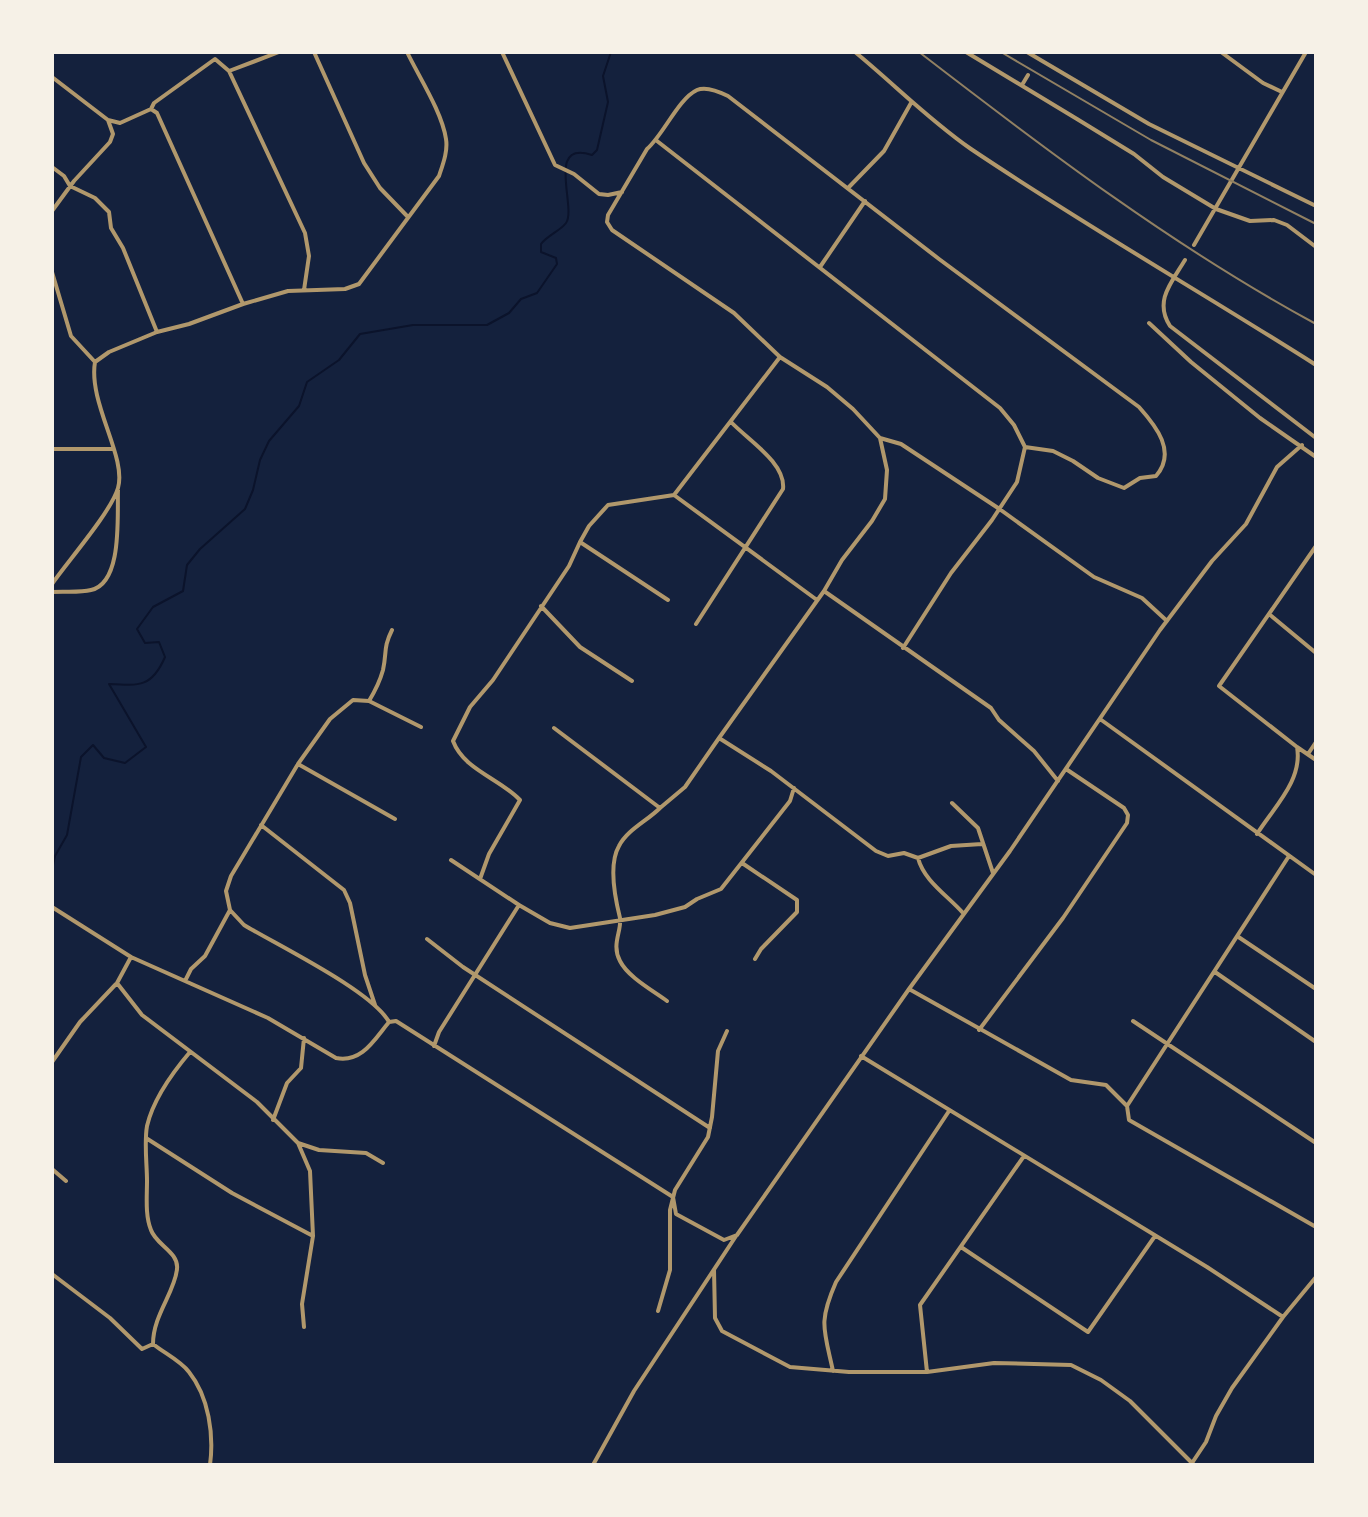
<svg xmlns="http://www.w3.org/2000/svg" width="1368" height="1517" font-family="Cabin,sans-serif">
  <rect width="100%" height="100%" fill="#14213d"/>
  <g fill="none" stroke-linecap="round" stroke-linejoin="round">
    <path stroke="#0b132b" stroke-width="2" d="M52 870 55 856 67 835 81 757 93 745 104 758 125 763 146 747 109 684C140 686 152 687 165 657L159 642 145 643 137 629 153 607 183 591 187 565 200 549 245 509 253 490 260 460 269 441 299 406 307 382 339 360 360 334 413 325H487L509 313 521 299 537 293 557 264 556 258 541 252V244C548 235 560 231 566 223 577 208 545 139 592 155L597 150 608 102 603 76 611 52"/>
    <path stroke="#b1986c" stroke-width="4" d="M314 52 364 163 380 188 408 217
      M502 52 555 165 574 174 599 194 608 195 622 192
      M855 52C894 84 929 120 971 149 1084 225 1201 292 1316 365
      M966 52 1077 119 1134 154 1163 177 1216 209 1250 221 1274 220 1287 225 1316 247
      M1027 52 1149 124 1316 206
      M1221 52 1263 83 1282 92
      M229 71 305 233 309 256 304 290
      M52 77 108 120 120 123 151 109 154 103 215 59 229 71 279 52
      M1022 85 1028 75
      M151 109 157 113 243 304
      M657 141 1000 408 1014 425 1025 447 1017 482 992 520 951 573 903 648
      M52 167 64 176 70 186 95 198 109 212 111 228 123 248 157 332
      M849 187 884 151 911 103
      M52 211 74 181 110 142 113 134 108 120
      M1194 245 1306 52
      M1185 260C1171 283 1154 301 1170 326L1316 438
      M820 267 865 201
      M52 272 71 336 95 362
      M1149 323 1191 362 1260 418 1316 457
      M880 438 901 444 998 508 1094 577 1142 598 1167 621
      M52 449H113
      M674 495 817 600
      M52 584C68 561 111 512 118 488 127 457 88 403 95 362L109 352 157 332 189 324 243 304 288 291 345 289 359 284 439 176C443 164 448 151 446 139 442 112 419 77 407 52
      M824 591 991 708 999 720 1034 751 1058 781
      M52 592C64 591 79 593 91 590 123 583 117 515 118 490
      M668 600 580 542 589 526 608 505 674 495 780 357
      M541 606 580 647 632 681
      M1269 614 1316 653
      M696 624 783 489C786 463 748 440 731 422
      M369 701 421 727
      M1100 719 1316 875
      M554 728 660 808C647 821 627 830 619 846 608 865 615 898 620 918 622 931 611 944 620 961 628 977 652 990 667 1001
      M1297 747 1316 760
      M1308 754 1316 742
      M298 764 395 819
      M952 803 978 828 993 873
      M660 808 685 787 719 738
      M261 825 344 890 350 903 365 975 375 1005
      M1257 834C1274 807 1303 780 1297 747L1219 686 1316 546
      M982 844 951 846 918 858 904 853 888 856 876 851 771 771 719 738 824 591 842 560 872 521 885 499 887 470 880 438 853 409 827 387 780 357 734 313 612 230 607 222 608 215 647 149C664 134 678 99 697 90 706 86 720 92 728 96L939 259 1139 407C1156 426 1177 452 1156 476L1140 478 1124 488 1098 478 1073 461 1053 451 1025 447
      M918 858C924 881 947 895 963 913
      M451 860 519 905
      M742 863 797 900V912L761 949 755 959
      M480 879 489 854 520 800C499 778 464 770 453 741L470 707 493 680 569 566 580 542
      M52 907 131 957 117 983 142 1015 257 1102 298 1143 319 1150 366 1153 383 1163
      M230 910 244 925C279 946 372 991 389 1022
      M1237 936 1316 989
      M427 939 463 967 710 1128
      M131 957 268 1018 336 1058C362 1063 374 1040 389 1022
      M1215 972 1316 1042
      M185 981 191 969 205 956 230 910 226 891 231 876 298 764 330 719 353 700 369 701C375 691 380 681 383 670 387 652 383 648 392 630
      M909 989 1071 1080 1106 1085 1127 1106 1129 1120 1316 1227
      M1133 1021 1316 1143
      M389 1022 396 1021 673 1197 676 1214 724 1240 737 1235 909 989 1010 851 1160 630 1212 561 1246 524 1277 467 1302 445
      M979 1030 1063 918 1127 823 1128 815 1124 808 1066 769
      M434 1046 439 1032 519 905 550 923 570 928 655 915 685 907 697 899 721 889 790 801 794 788
      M861 1056 1207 1267 1283 1317
      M52 1062 80 1022 116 984
      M1127 1106 1289 856
      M273 1120 287 1083 301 1068 304 1038
      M146 1138 232 1193 313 1236
      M298 1143 310 1171 313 1236 302 1304 304 1327
      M52 1169 66 1181
      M961 1247 1088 1332 1155 1236
      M714 1270 715 1318 722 1331 790 1367 849 1372H927L994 1363 1071 1365 1101 1380 1130 1401 1194 1465
      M52 1274 110 1318 142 1349 153 1344C164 1353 181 1361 189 1372 209 1397 214 1435 210 1465
      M658 1311 670 1270V1210L675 1190 708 1137 712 1117 718 1051 727 1031
      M153 1344C153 1315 175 1292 177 1269 179 1252 156 1245 151 1230 145 1215 147 1197 147 1181 147 1164 144 1143 147 1126 153 1100 173 1072 190 1052
      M833 1371C824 1329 818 1323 836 1282L949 1111
      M927 1372 920 1305 1024 1156
      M1192 1463 1206 1442 1216 1416 1232 1388 1283 1317 1316 1277
      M593 1465 634 1391 736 1236"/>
    <path stroke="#918062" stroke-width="2" d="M919 52C1046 150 1174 247 1316 324
      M1001 52 1151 140 1316 224"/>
  </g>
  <rect width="1368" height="1517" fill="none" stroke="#f6f1e7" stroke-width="108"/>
</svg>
